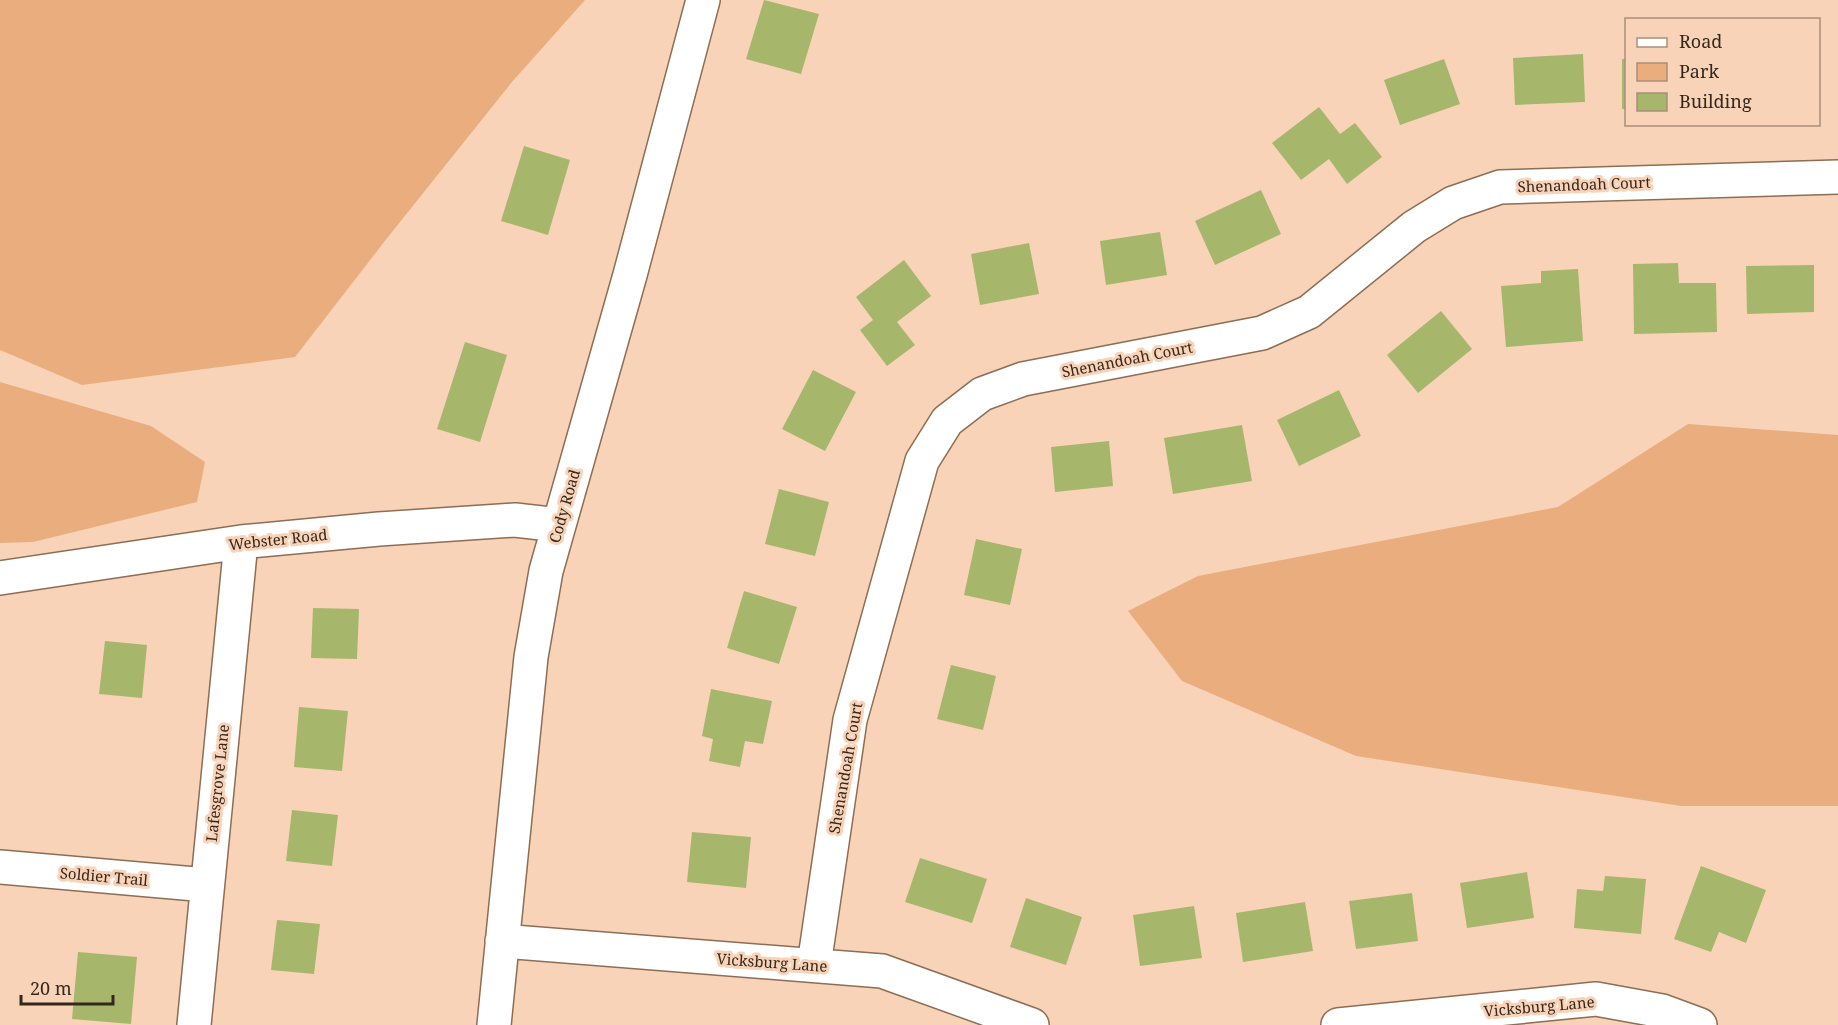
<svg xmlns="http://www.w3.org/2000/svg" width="1838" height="1025" font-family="'Noto Serif',serif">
  <rect width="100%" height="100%" fill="#f8d3b8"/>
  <path fill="#eaae7e" d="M0 0H585L512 82 388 237 295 357 82 385 0 350Z
    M0 382 151 426 205 462 197 502 33 542 0 543Z
    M1688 424 1838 435V806H1681L1356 756 1182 681 1128 611 1198 576 1558 507Z"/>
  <path fill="#a6b76c" d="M764 0 819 14 801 74 746 59Z
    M1583 54 1585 102 1515 105 1513 58Z
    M1444 59 1460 104 1400 125 1384 80Z
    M1622 59H1626V109H1622Z
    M1319 107 1340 134 1355 123 1382 157 1347 184 1329 159 1301 180 1272 143Z
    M524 146 570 160 548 235 501 221Z
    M1261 190 1281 234 1215 265 1195 221Z
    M1160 232 1167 275 1106 285 1100 241Z
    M1029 243 1039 294 980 305 971 254Z
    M904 260 931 296 897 322 915 345 887 366 860 330 873 320 856 297Z
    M1678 263 1679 283H1716L1717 332 1634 334 1633 264Z
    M1814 265V312L1747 314 1746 266Z
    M1578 269 1583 341 1506 347 1501 286 1541 283V271Z
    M1441 311 1472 349 1418 393 1387 355Z
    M465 342 507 355 480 442 437 429Z
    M813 370 856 392 825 451 782 429Z
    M1339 390 1361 436 1299 466 1277 420Z
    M1242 425 1252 481 1173 494 1164 438Z
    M1109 441 1113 486 1055 492 1051 447Z
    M779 489 829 502 815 556 765 544Z
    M976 539 1022 549 1010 605 964 595Z
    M744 591 797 607 779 664 727 648Z
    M313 608 359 609 357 659 311 658Z
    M105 641 147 645 142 698 99 694Z
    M951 665 996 676 983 730 937 719Z
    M711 689 772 701 763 744 745 741 740 767 709 761 713 739 702 736Z
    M299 707 348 711 342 771 294 767Z
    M292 810 338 815 332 866 286 861Z
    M692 832 751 837 746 888 687 882Z
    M920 858 987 879 972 923 905 902Z
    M1701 866 1766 890 1746 943 1719 932 1711 952 1674 939Z
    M1527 872 1534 918 1467 928 1460 883Z
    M1605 876 1646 879 1641 934 1574 928 1577 889 1603 891Z
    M1412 893 1418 941 1356 949 1349 901Z
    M1026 898 1082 917 1066 965 1010 947Z
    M1305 902 1313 951 1243 962 1236 913Z
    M1194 906 1202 958 1140 966 1133 915Z
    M277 920 320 924 314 974 271 970Z
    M78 952 137 957 131 1024 72 1019Z"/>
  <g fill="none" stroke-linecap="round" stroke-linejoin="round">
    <defs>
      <path id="street" d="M0 578 241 542 379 529 515 520 559 525
        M0 867 207 885
        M502 941 882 971 1032 1025
        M814 965 850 720 922 461 947 421 982 394 1023 379 1262 333 1309 312 1414 227 1453 203 1500 187 1838 177
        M194 1025 241 542
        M494 1025 531 657 546 571 630 275 703 0
        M1338 1025 1596 999 1662 1011 1700 1025"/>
    </defs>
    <use href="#street" stroke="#8d6d53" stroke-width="36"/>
    <use href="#street" stroke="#fff" stroke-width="33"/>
  </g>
  <g text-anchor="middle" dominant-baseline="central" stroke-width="6" stroke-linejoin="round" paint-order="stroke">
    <g font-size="15" fill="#34271c" stroke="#f8d3b8">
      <text transform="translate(1584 184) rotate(-2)">Shenandoah Court</text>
      <text transform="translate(1127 359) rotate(-11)">Shenandoah Court</text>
      <text transform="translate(564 506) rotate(-74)">Cody Road</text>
      <text transform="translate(278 539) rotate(-6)">Webster Road</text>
      <text transform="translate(845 768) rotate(-80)">Shenandoah Court</text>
      <text transform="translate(217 783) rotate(-84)">Lafesgrove Lane</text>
      <text transform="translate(104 876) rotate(5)">Soldier Trail</text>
      <text transform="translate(772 962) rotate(4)">Vicksburg Lane</text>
      <text transform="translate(1539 1006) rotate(-5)">Vicksburg Lane</text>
    </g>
  </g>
  <rect x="1625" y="18" width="195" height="108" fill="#f8d3b8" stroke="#aa8e7a" stroke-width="1.5"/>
  <rect x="1637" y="38" width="30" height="9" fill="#ffffff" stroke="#aa8e7a" stroke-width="1.5"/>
  <text x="1679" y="48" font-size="18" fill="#34271c">Road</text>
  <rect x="1637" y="63" width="30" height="18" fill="#eaae7e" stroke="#aa8e7a" stroke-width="1.5"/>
  <text x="1679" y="78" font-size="18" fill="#34271c">Park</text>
  <rect x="1637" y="93" width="30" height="18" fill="#a6b76c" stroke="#aa8e7a" stroke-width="1.5"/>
  <text x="1679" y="108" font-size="18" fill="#34271c">Building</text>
  <path d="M21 995v9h92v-9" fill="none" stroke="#34271c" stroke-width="3"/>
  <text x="30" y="995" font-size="18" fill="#34271c" stroke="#f8d3b8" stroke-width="4.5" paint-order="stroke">20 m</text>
</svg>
